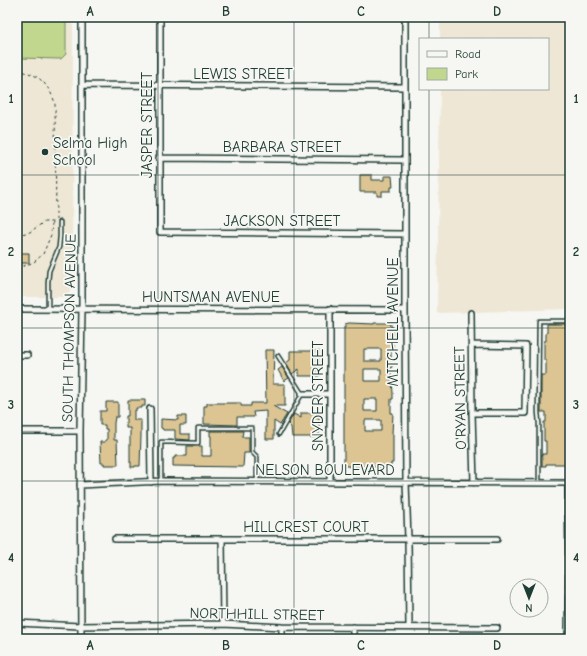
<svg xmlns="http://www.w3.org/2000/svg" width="587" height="656" font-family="'Comic Neue',sans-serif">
  <rect width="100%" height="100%" fill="#f6f6f2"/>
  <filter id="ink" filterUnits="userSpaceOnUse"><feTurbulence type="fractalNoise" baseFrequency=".025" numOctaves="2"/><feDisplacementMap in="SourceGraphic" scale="8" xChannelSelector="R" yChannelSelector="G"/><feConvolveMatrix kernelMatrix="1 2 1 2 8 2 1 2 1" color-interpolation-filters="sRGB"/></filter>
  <g filter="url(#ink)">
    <path fill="#eee7d6" d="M17 17H73L72 288 66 297H17Z
      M440 17H570V309L473 312 437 313 440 89H548V39H440Z"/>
    <path fill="#c1d78d" stroke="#708a60" d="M17 17H66V54L61 59 17 58Z"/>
    <path fill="#dcc493" stroke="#1f3d34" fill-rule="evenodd" d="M360 175H372V180H384V176H392L393 187H391V191H382V196H377V192H360Z
      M17 253H29V263H17Z
      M349 323 374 324V323H388L391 324V327H393V347H391V361H392V367H391V381H392L393 393V399H391V413H393L392 434H393V463H391V466H388V467H374V466L349 467V466H345V463H344V327H345V324ZM364 349H381V361H364ZM364 369H381V381H364ZM364 399H377V411H364ZM365 420H381V431H365Z
      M547 324H570V464H546V466H542V454H546V441H544V422H546V412H541V375H546V360H544V341H546V333H547Z
      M265 350H274L273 384H285V406H273L287 414 280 425 274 421V439H266V411L253 412 254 417H237V425L204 424V406H207V403H241V406H251V403H266Z
      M290 351H319V376H299V369L292 374 286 363 290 360Z
      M282 367 289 378 284 381 278 370Z
      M128 400H145V406H142V408H136V411H134V420H141V436L140 466H135V467H131V462H130V428H126V416H128Z
      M106 402H118V417H115L114 423V440H117L118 465H104V463H101L100 442H105V440H107V429H105V425H100V411H106Z
      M301 413H319V437H292L291 427 288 424 294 414 301 418Z
      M178 416H186V425H180V434H190V440L175 439V430H163V429L161 428V419L178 420Z
      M210 431H243L242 437H249V453H244L243 467 173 466V458H175V456H187V446H202V456H211V436H210Z"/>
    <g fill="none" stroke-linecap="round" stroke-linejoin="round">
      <defs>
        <path id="lane" d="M48 309V282L49 271 59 247 60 236V222
          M278 356 302 394 279 434
          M161 481V442L198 443V428H252V452L257 457V481
          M539 483V423L538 412 539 321H570"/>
        <path id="street" d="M160 17V232L405 234
          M405 17V310L406 482 408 539 409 627
          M82 85 404 87
          M159 158 404 160
          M17 309 405 310
          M330 309V482
          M471 313 472 413 474 483
          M472 345 526 346 525 413H472
          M17 355H27
          M302 394H330
          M150 409 151 482
          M17 431H80
          M568 483 569 568 568 636H570
          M80 485 162 481 570 483
          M115 539H497
          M222 539 223 624
          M17 623 80 626 223 624 282 627 497 628
          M353 627V639
          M81 639 80 431 82 309V17
          M282 639V627"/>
      </defs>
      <use href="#lane" stroke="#1f3d34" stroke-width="5.5"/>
      <use href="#street" stroke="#1f3d34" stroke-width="8"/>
      <path stroke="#1f3d34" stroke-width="1" stroke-dasharray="3 3" stroke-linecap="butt" d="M17 71C38 72 49 85 55 103L56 220
        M17 235 30 232 44 222H55
        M17 268 24 266 34 262 43 254 51 235 52 222
        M17 278 19 280 17 281"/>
      <use href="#lane" stroke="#f6f6f2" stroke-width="2.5"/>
      <use href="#street" stroke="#f6f6f2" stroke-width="5"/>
    </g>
  </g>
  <path fill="none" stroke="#1f3d34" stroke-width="1" stroke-opacity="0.55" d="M158 17V639M294 17V639M429 17V39M429 89V639M17 175H570M17 328H570M17 481H570"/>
  <circle fill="#1f3d34" stroke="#f6f6f2" stroke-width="1.5" cx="45" cy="152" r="4"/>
  <g text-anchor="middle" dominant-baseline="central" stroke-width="3.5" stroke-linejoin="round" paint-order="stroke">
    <g font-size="15" fill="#1f3d34" stroke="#f6f6f2">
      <text x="243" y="74">LEWIS STREET</text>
      <text transform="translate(147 125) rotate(-90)">JASPER STREET</text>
      <text x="282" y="147">BARBARA STREET</text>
      <text x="282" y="221">JACKSON STREET</text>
      <text x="211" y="297">HUNTSMAN AVENUE</text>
      <text transform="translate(393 322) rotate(-90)">MITCHELL AVENUE</text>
      <text transform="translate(69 328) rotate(-89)">SOUTH THOMPSON AVENUE</text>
      <text transform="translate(318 396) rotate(-90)">SNYDER STREET</text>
      <text transform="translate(460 398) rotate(-91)">O'RYAN STREET</text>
      <text x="325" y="470">NELSON BOULEVARD</text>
      <text x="306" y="527">HILLCREST COURT</text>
      <text transform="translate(257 614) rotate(1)">NORTHHILL STREET</text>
    </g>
    <g font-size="15" fill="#1f3d34" stroke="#f6f6f2" text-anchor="start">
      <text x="53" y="143">Selma High<tspan x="53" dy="17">School</tspan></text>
    </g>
  </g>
  <rect width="587" height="656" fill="none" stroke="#f6f6f2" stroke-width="44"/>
  <rect x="419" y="38" width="130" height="52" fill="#f6f6f2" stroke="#a0aca6"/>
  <rect x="427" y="51" width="20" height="6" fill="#f6f6f2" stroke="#a0aca6"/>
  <text x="455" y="58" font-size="12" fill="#1f3d34">Road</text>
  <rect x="427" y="68" width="20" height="12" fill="#c1d78d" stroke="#a0aca6"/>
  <text x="455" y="78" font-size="12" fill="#1f3d34">Park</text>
  <g transform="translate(529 598) rotate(180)"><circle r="19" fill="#f6f6f2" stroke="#a0aca6"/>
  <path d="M0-3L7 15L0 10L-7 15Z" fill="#1f3d34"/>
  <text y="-6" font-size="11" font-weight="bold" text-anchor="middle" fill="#1f3d34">N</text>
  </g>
  <rect x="22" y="22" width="543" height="612" fill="none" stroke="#1f3d34" stroke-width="1.5"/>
  <g font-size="13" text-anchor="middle" font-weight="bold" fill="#1f3d34">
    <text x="90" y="16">A</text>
    <text x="226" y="16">B</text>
    <text x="361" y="16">C</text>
    <text x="497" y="16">D</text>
    <text x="11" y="103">1</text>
    <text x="576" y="103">1</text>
    <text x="11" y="256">2</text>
    <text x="576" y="256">2</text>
    <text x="11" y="409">3</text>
    <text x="576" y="409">3</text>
    <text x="11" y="562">4</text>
    <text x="576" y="562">4</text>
    <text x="90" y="650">A</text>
    <text x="226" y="650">B</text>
    <text x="361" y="650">C</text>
    <text x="497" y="650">D</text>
  </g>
</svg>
